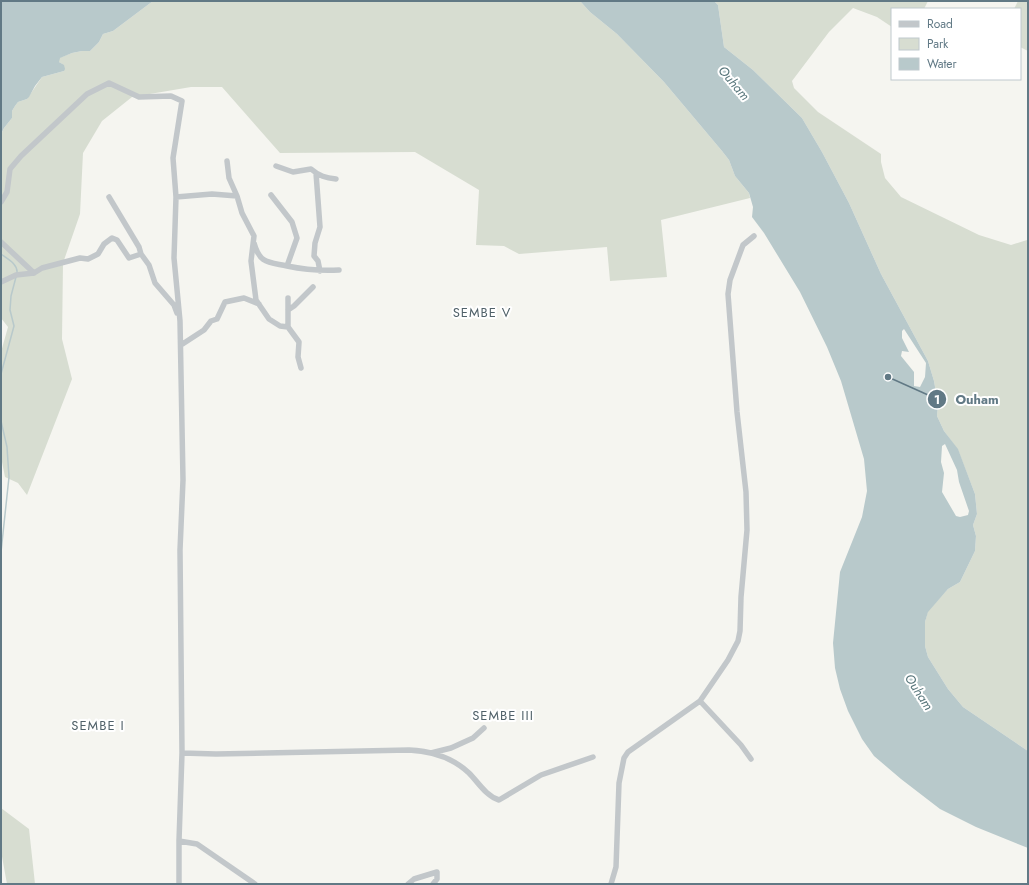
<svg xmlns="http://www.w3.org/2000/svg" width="1029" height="885" font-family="Jost,sans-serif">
  <rect width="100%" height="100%" fill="#f5f5f0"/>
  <path fill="#d7ddd1" d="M153 1H580L590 12 617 34 664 82 722 151 729 160 735 176 749 193 750 198 661 220 667 277 610 281 607 247 519 254 504 246 476 245 479 190 415 152 280 153 222 87H191L132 97 102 121 83 153 80 214 63 263 62 339 72 379 27 495 18 483 5 477 1 457V352L8 327 1 318V134L4 128 12 118V111L15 106 18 102 27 99 42 77 64 71 62 64 59 62V58L72 53 82 51H90L99 42 103 34 113 31Z
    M714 1H928L924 9H892V27L877 17 853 8 829 32 792 81 794 88 818 112 881 154V162L885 178 901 197 979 235 1011 245 1027 240 1028 239V751L963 707 948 689 928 657 925 646V622L928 611 948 589 960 582 975 551 976 536 973 525 977 514 975 494 958 450 944 431 937 416 938 404 934 381 928 361 881 274 849 203 822 152 802 118 753 70 724 47 718 5Z
    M1018 1H1028V51L1020 47V9H1014Z
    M1 808 29 829 35 884H7L1 851Z"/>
  <path fill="#b8c9cb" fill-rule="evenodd" d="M1 1H153L113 31 103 34 99 42 90 51H82L72 53 60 58 59 62 64 65 65 69 64 71 42 77 35 86 29 97 27 99 18 102 15 106 12 111V118L4 128 1 134Z
    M580 1H714L718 5 724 47 753 70 802 118 822 152 849 203 881 274 928 361 934 381 938 404 937 416 944 431 958 449 975 494 977 514 973 525 976 536 975 551 960 582 948 589 928 612 925 622V646L928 657 948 689 963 707 1028 751V848L976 827 940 809 901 779 874 756 862 739 848 711 840 689 835 668 833 643 840 572 862 517 867 491 864 459 841 381 827 347 800 292 764 233 752 217 753 207 749 193 735 176 729 160 722 151 664 82 617 34 590 12ZM904 329 926 363 925 377 920 387 914 386V372L901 356 902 351 909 352 902 338V331ZM945 444 957 470 959 482 969 511 968 515 960 517 956 516 942 492 944 473 941 462 942 446Z"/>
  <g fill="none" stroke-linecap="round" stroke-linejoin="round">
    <path stroke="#b8c9cb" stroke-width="1.5" d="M1 254C8 259 18 264 17 273
      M1 374 14 326 10 310 11 296 16 277
      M1 421 7 447 9 477 1 552"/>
    <path stroke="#c2c7ca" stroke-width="5.5" d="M227 161 229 178 237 196 242 213 254 236 251 261 256 300 269 319 280 326 288 327 299 342 298 357 301 368
      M276 166 293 172 311 169C319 176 326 178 336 179
      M316 173 320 227 315 243 314 256 318 261 320 271
      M109 197 139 247 141 254 149 265 155 283 174 305 177 313
      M176 197 212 194 237 196
      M1 202 7 192 10 169 21 156 87 94 109 83 139 97 171 96 182 101 173 158 176 197 174 258 180 321 183 480 180 550 182 753 179 841V884
      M1 242 34 273 16 275 1 282
      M254 243C260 264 268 262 287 266L297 238 292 222 271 195
      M287 266C306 270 320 271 339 270
      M34 273 42 268 80 258 88 259 98 254 104 244 112 238 117 240 129 258 141 254
      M288 298V327
      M288 310 294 306 313 287
      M181 345 204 330 211 321 217 319 225 302 244 298 259 304
      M700 701 741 745 751 759
      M182 753 216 754 409 750C431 751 453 758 469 773 478 782 486 796 499 800L541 775 593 757
      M431 753 451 748 473 738 484 728
      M179 841 197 844 255 884
      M408 884 414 879 437 872V879L433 884
      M611 884 616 867 619 783 624 758 628 752 700 701 728 660 738 641 740 631 741 597 747 530 746 492 737 412 728 294 730 280 743 245 754 236"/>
  </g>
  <g text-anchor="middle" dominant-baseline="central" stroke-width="4" stroke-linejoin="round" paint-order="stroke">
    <g font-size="13" font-style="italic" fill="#58767b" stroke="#fff">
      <text transform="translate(734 83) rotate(50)">Ouham</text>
      <text transform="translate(919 692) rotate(57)">Ouham</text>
    </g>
    <g font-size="13" letter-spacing="1" fill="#506169" stroke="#fff">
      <text x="482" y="312">SEMBE V</text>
      <text x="503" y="715">SEMBE III</text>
      <text x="98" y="725">SEMBE I</text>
    </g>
  </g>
  <path fill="none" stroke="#617985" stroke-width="1.5" d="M888 377L937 399"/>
  <g fill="#617985" stroke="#fff" stroke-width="1.5">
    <circle cx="888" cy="377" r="4"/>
    <circle cx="937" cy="399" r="10"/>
  </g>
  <g font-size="12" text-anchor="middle" font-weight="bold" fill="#fff">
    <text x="937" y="404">1</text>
  </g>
  <g font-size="13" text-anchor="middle" font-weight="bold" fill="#617985" stroke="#fff" stroke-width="4" stroke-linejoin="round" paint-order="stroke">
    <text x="977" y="404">Ouham</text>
  </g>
  <rect width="1029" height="885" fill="none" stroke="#617985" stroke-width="4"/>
  <rect x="891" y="8" width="130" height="72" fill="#ffffff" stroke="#c0c9ce"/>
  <rect x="899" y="21" width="20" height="6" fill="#c2c7ca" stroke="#c0c9ce"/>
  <text x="927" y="28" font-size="12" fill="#617985">Road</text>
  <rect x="899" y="38" width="20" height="12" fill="#d7ddd1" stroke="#c0c9ce"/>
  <text x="927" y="48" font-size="12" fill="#617985">Park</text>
  <rect x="899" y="58" width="20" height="12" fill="#b8c9cb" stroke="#c0c9ce"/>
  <text x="927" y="68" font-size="12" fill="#617985">Water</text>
</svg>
